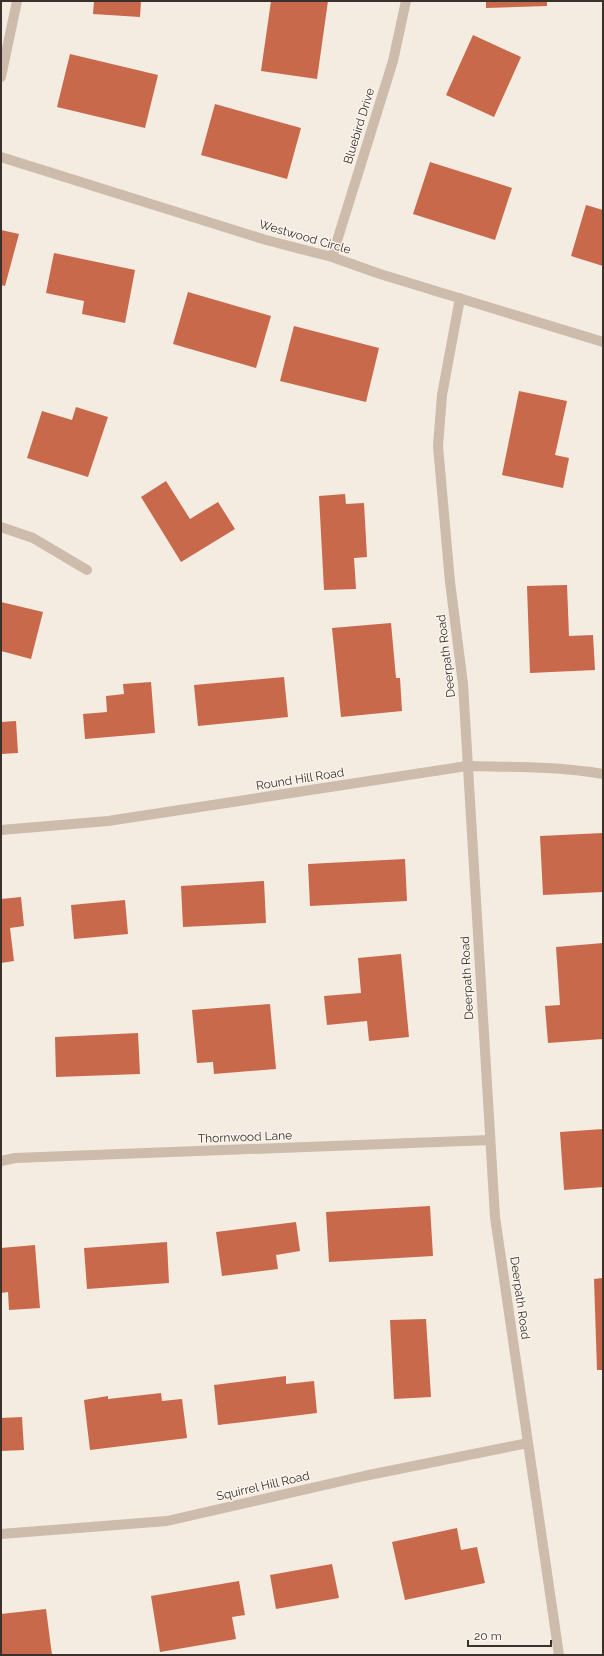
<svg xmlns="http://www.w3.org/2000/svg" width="604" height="1656" font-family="Raleway,sans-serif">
  <rect width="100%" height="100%" fill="#f4ebe1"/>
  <path fill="#c8694b" d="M94 1H141L140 17 93 14Z
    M271 1H328L317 79 261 71Z
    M486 1H547V6L486 8Z
    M473 35 521 57 494 117 446 95Z
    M70 54 158 75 145 128 57 107Z
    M215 104 301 128 287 179 201 155Z
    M430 162 512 188 495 240 413 214Z
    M586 205 603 210V266L571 256Z
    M1 230 19 234 5 286 1 285Z
    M54 253 135 270 125 323 82 314 84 301 46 293Z
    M188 292 271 316 256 368 173 344Z
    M294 326 379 348 366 402 280 381Z
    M519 391 567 401 555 455 569 458 563 488 502 475Z
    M76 407 108 417 88 477 27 458 42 411 72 420Z
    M166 481 190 519 218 502 235 529 181 562 141 497Z
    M345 494 346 504 364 503 367 557 354 558 356 589 324 590 319 496Z
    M567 585 569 636 593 635 595 670 530 673 527 586Z
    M1 602 43 612 31 659 1 651Z
    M391 623 396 678H400L402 711 341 717 332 628Z
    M284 677 288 717 198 726 194 685Z
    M151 682 155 733 85 739 83 714 107 712 106 696 124 694 123 684Z
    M16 721 18 753 1 754V722Z
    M603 833V892L543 895 540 836Z
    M405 859 407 901 310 906 308 864Z
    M264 881 266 923 183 927 181 886Z
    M21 897 24 926 10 928 14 961 1 963V899Z
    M125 900 128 934 74 939 71 905Z
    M603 943V1039L548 1043 545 1006 560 1005 556 947Z
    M401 954 409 1037 369 1041 367 1021 327 1025 324 996 361 993 358 958Z
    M270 1004 276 1069 214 1074 213 1062 197 1063 192 1010Z
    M138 1033 140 1074 56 1077 55 1037Z
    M603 1129V1187L564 1190 560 1132Z
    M430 1206 433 1256 329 1262 326 1212Z
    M296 1222 300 1251 276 1255 278 1269 222 1276 216 1232Z
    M167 1242 169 1283 87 1289 84 1248Z
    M35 1245 40 1308 9 1310 8 1292 1 1293V1248Z
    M603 1278V1370H597L594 1279Z
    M426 1319 431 1397 394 1399 390 1320Z
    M286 1376V1384L314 1381 317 1413 218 1425 214 1385Z
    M161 1393 162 1401 182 1399 187 1438 90 1450 84 1400 108 1396V1399Z
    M22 1417 24 1450 1 1451V1418Z
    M457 1528 461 1550 477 1547 485 1583 405 1600 392 1542Z
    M332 1564 339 1598 276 1609 270 1575Z
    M239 1581 245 1615 232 1617 236 1639 160 1652 151 1596Z
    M46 1609 52 1655H1V1614Z"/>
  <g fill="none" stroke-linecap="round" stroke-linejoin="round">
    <path stroke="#cdbbac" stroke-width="10" d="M1 77 17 1
      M1 157 266 240 332 257 380 274 603 342
      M332 257 393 61 406 1
      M460 298 442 395 438 446 450 582 463 684 495 1217 559 1655
      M1 527 33 538 87 570
      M1 1161 15 1158 490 1140
      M1 1534 167 1521 364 1476 528 1443"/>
    <path stroke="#cdbbac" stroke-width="10" d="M1 830 108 821 467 766C512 767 558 766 603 774"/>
  </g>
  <g text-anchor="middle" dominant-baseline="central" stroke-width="3" stroke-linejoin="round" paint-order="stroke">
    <g font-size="12" fill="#3b302b" stroke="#fbf5ee">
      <text transform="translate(359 126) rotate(-73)">Bluebird Drive</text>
      <text transform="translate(305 237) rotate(16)">Westwood Circle</text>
      <text transform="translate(446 656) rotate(-97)">Deerpath Road</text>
      <text transform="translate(300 779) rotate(-9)">Round Hill Road</text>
      <text transform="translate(467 978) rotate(-93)">Deerpath Road</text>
      <text transform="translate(245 1137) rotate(-2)">Thornwood Lane</text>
      <text transform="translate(520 1298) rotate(82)">Deerpath Road</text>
      <text transform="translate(263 1486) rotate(-13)">Squirrel Hill Road</text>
    </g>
  </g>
  <rect width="604" height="1656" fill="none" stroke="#3b302b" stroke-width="4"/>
  <path d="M468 1640v6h83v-6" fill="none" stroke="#3b302b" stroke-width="2"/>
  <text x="474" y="1640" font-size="12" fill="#3b302b" stroke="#fbf5ee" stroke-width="3" paint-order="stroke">20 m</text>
</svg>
